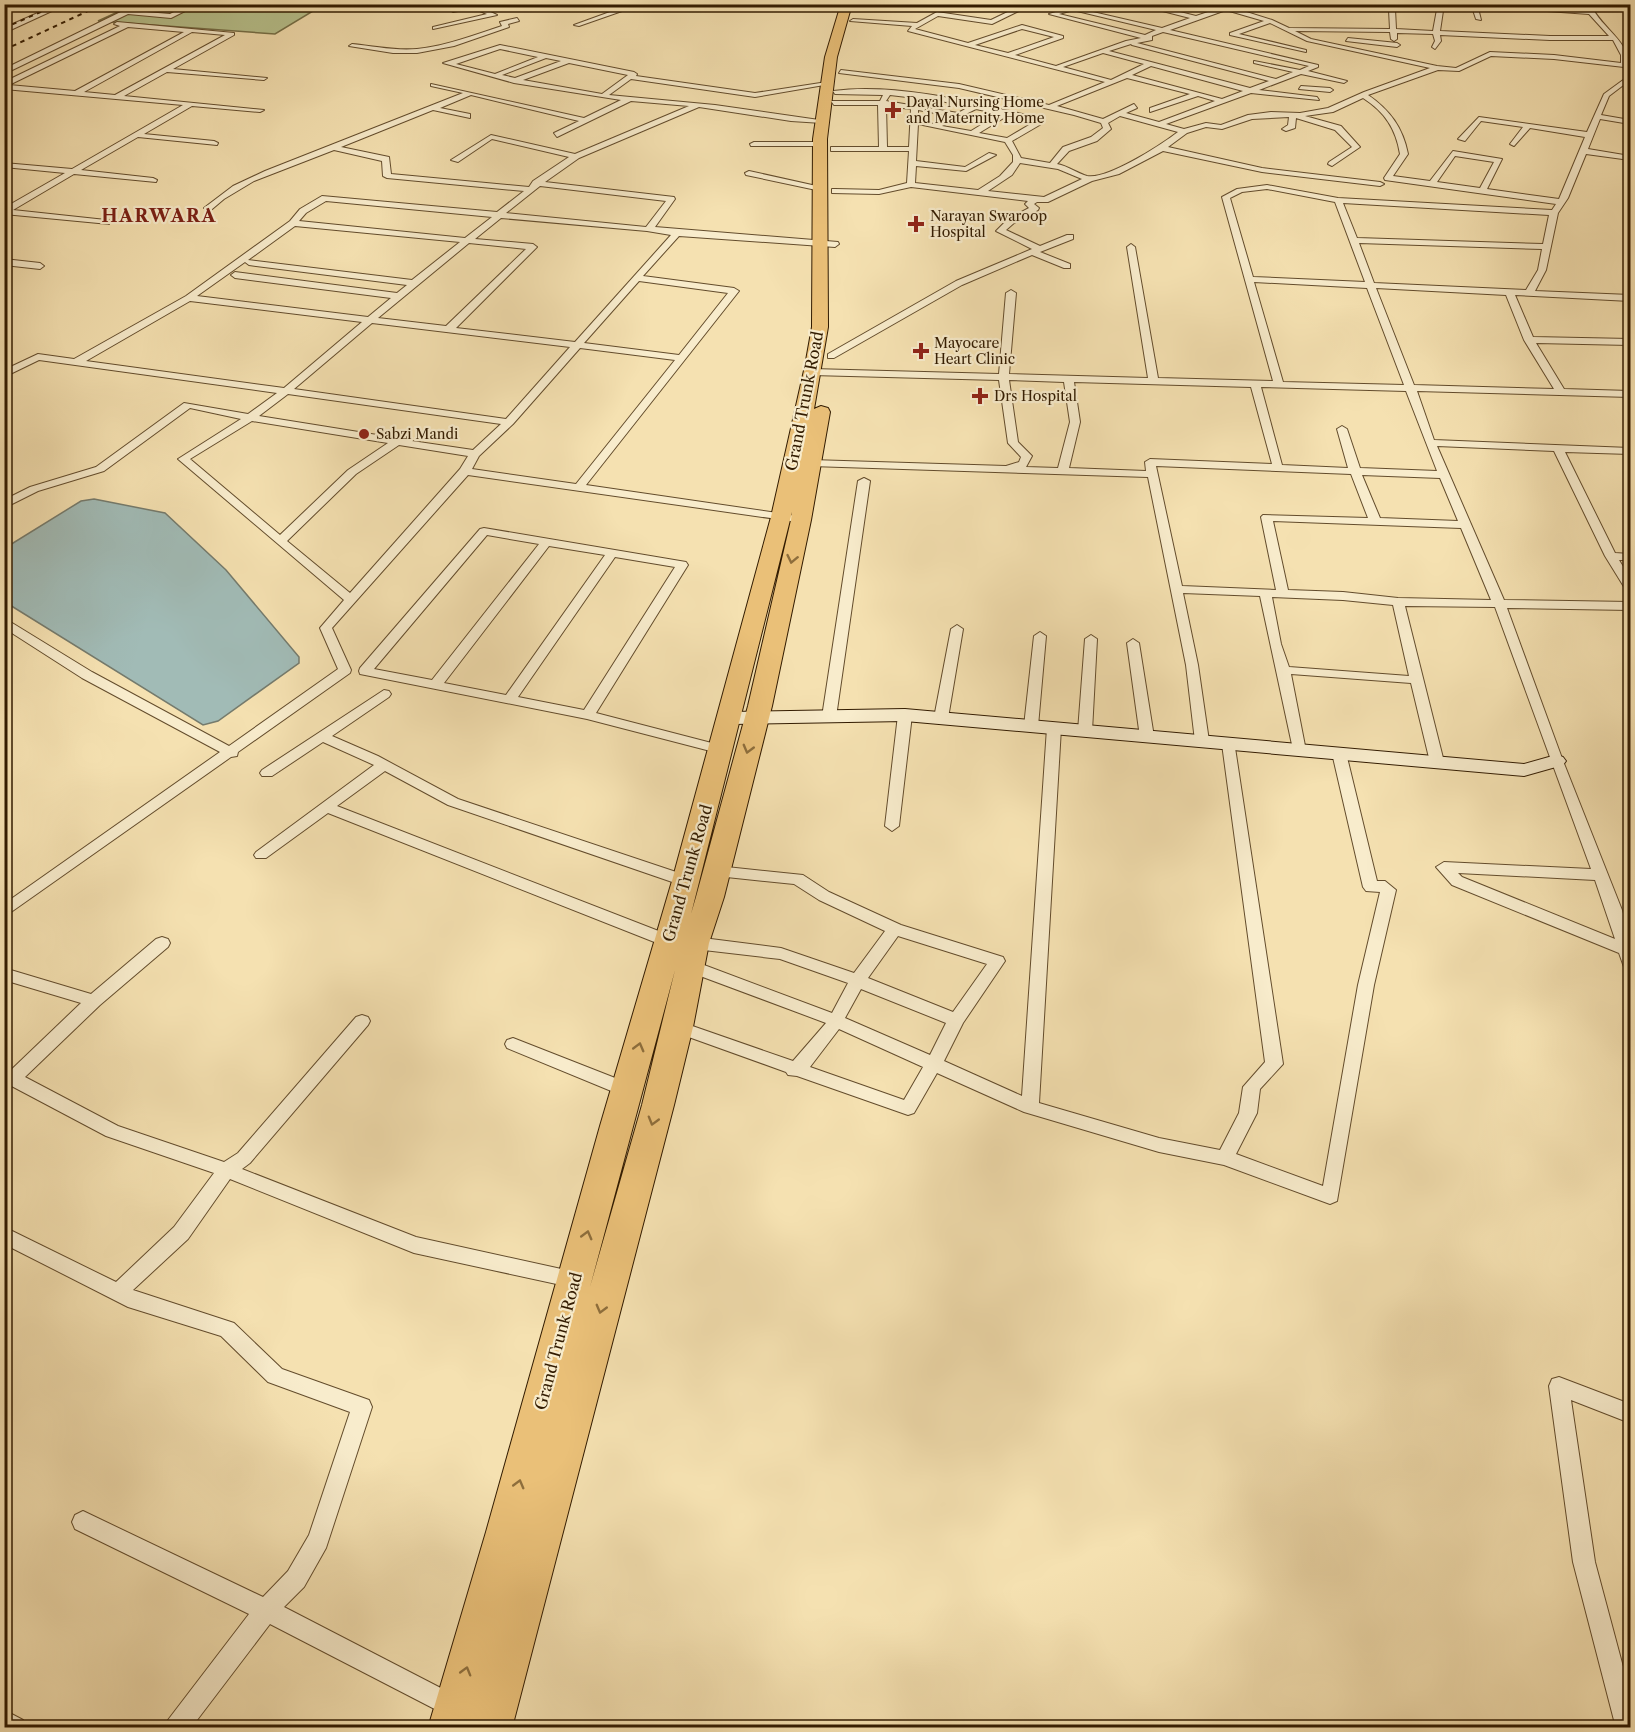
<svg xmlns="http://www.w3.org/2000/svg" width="1635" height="1732" font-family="'Libre Caslon Text',serif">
  <rect width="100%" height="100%" fill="#f5e1b1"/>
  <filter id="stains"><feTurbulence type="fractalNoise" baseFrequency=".00333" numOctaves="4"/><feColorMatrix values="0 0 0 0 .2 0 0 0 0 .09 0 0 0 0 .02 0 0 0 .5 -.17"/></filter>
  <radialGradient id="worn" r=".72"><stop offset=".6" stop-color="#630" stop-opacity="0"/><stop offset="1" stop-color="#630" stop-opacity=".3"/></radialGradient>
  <path fill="#b8c38e" stroke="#756f47" stroke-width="1.5" d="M133 5H323L275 34 98 21Z"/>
  <path fill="#a1bbb6" stroke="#757b6d" stroke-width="1.5" d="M94 499 165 513 226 570 299 657V663L218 721 203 725 5 602V548L81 501Z"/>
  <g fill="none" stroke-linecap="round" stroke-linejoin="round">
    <defs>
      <path id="street" d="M58 4H67L4 33V28Z
        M137 4H146L134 11 170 14 190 4H199L171 18 128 14 4 74V69Z
        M466 4H482L480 7 497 15 433 29V27L487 14 473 8 453 12 450 10Z
        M632 4H642L579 26 574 25Z
        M1024 4H1033L992 24 938 16 915 29 968 43 1022 25 1063 36V38L1015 55 1056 66 1126 41 1141 38 1049 14 1079 5 1082 7 1080 9 1162 28 1190 18 1135 4H1148L1196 16 1220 8 1210 4H1221L1272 20 1289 28 1390 29 1389 10 1369 4H1381L1395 9 1396 29 1433 31 1438 4H1444L1440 31 1550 36H1609L1589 14 1547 11 1538 4 1587 10 1584 4H1590C1603 31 1630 39 1630 72L1624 67 1554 59 1491 56 1459 71 1438 70 1368 95C1390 110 1403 128 1408 154L1393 176 1430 181 1453 151 1502 159 1487 189 1559 199 1585 137 1530 128 1514 146 1510 144 1523 127 1481 121 1465 141 1458 139 1479 117 1587 132 1604 94 1630 75V80L1609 96 1601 115 1630 120V124L1600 119 1588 149 1630 156V160L1586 154 1568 198 1558 213 1546 270 1535 291 1630 295V301L1515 295 1533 337 1630 339V345L1536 343 1564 389 1630 391V397L1417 391 1434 440 1630 448V454L1565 452 1615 553 1630 554V560H1619L1630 578V591L1626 590 1605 556 1554 451 1437 446 1504 600 1630 602V610L1507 608 1563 761 1622 910 1630 939V969L1624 967 1619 953 1452 885 1436 867 1444 862 1591 869 1495 607 1405 606 1444 762 1437 766 1430 762 1411 683 1291 674 1306 751 1304 754H1294L1260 596 1183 593 1198 665 1209 741 1202 745 1195 741 1186 665 1148 477 811 466 806 463 811 460 1006 466 1019 462 1021 457 1008 443 999 380 812 375 807 372 812 369 999 374 1006 293 1011 290 1016 293 1009 374 1148 378 1127 247 1131 244 1135 247 1158 378 1273 381 1222 197 1237 189 1267 185 1338 198 1552 210 1556 204 1385 180 1384 178 1400 154C1396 129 1385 112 1363 98L1333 112 1305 116 1341 126 1360 147 1332 166 1328 164 1329 162 1352 147 1335 130 1296 118 1295 128 1286 131 1282 129 1288 125 1289 117 1252 119 1222 129 1206 127 1187 133 1168 147 1262 168 1380 182 1384 184 1380 186 1262 172 1163 151 1119 174 1092 181 1048 202H1037L1034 204 1039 208 1038 210 1014 223 1006 230 1040 246 1067 235H1073V239L1040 252 1070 264V268H1064L1032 255 962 285 834 358H828V354L956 281 1032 249 996 231 1008 219 1029 208 1025 204 1028 201 911 187 879 194 832 193V189H835L879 190 907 183 909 151H831V147H879L878 105H834L831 101H880L883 95 835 94 833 91C899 82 979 104 1043 119V123L1012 141 1021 158 1050 163 1063 147 1091 137 1103 128 1101 123 1074 115 959 88 839 73 841 70 959 84 1049 105 1105 82 908 31 912 26 850 21 853 19 917 23 937 12 991 20ZM1073 10 1156 30 1145 35 1059 14ZM1226 10 1264 21 1230 33V35L1306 52V50L1239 34 1270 23 1307 41 1430 68 1364 92 1328 108 1300 113 1271 112 1248 115 1221 125 1206 123 1184 129 1166 124 1251 93 1319 100 1317 97 1259 90 1301 74 1344 83 1347 81 1308 71 1318 67V65L1170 30ZM1022 29 1054 37 1008 53 975 45ZM1295 31 1390 32 1391 39 1394 41 1397 39V33L1433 34 1435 41 1432 47 1435 49 1441 41 1440 35 1550 40H1613L1621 55V63L1554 55 1490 52 1456 68 1437 66 1311 39ZM1163 32 1309 66 1300 70 1254 61V63L1293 72 1276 79 1137 43 1152 40V36ZM1131 44 1132 45 1269 81 1250 88 1109 51ZM1103 53 1144 64 1111 80 1063 67ZM1151 66 1243 91 1222 99 1132 75ZM1127 78 1190 94 1150 108V112L1198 96 1215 101 1159 122 1126 113 1137 108 1134 104 1103 119 1057 106ZM890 95 941 101 969 107 958 113 886 101ZM886 106 911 109 909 147H887ZM976 109 999 114 971 131 942 126ZM918 110 952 116 934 124 918 120ZM1007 116 1034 122 1007 138 979 133ZM1120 116 1178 132C1162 144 1108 180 1087 176 1077 173 1068 166 1057 164L1069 151 1097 141 1111 129 1108 123ZM918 124 1005 142 1013 155V162L1000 176 978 190 915 183 916 166 966 171 996 155 989 153 965 167 916 161ZM1455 156 1494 162 1480 188 1437 182ZM1020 163 1058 169 1082 179 1044 197 988 191 1012 175ZM1267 189 1335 202 1365 282 1253 277 1230 198 1242 192ZM1343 203 1549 215 1543 244 1357 238ZM1359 243 1542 249 1538 270 1526 290 1374 283ZM1254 282 1367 288 1404 385 1283 382ZM1376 288 1506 295 1524 340 1554 389 1414 385ZM1009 380 1064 382 1070 422 1058 468 1026 467 1032 456 1018 442ZM1074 382 1251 387 1272 464 1150 459 1145 462 1146 471 1069 468 1080 422ZM1261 387 1406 391 1437 471 1360 468 1347 429 1342 426 1337 429 1348 468 1282 465ZM1156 466 1351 474 1368 518 1263 515 1261 517 1276 590 1182 586ZM1362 475 1440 478 1458 521 1380 518ZM1273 521 1461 528 1491 600 1398 598 1343 592 1288 590ZM1272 597 1343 600 1393 605 1409 676 1289 667 1281 644ZM1458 873 1595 880 1615 939 1462 877Z
        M1471 4H1477L1481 20 1476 19Z
        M517 18 519 21 508 24 509 27 454 46 417 53H393L349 46 352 44C373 46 395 51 417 49 446 46 474 35 502 26L500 22Z
        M117 22 234 33V35L173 69 267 78 264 80 167 72 124 96 264 110 260 112 192 106 144 134 214 141 218 143 217 145 138 137 81 170 153 178 157 180 156 182 74 174 13 210 106 220H109V224L4 214V208L65 173 4 167V163L72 169 183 105 4 89V82L120 26 114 24ZM128 27 184 32 75 91 9 85ZM192 32 225 35 115 95 84 92Z
        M1348 38 1397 43 1400 45 1397 47 1346 41Z
        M500 45 634 72 637 74 636 76 755 93 827 82 830 84 755 97 631 79 609 95 715 105 826 121 822 123 791 121 699 107 579 158 545 182 674 197 675 199 655 227 838 242 839 244 835 247 679 236 643 276 734 288 739 291 586 485 791 515 797 518 791 521 468 475 332 628 351 670 350 673 238 752 237 756 231 757 4 917V904L220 752 82 678 4 628V618L92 672 229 746 338 669 320 628 344 600 178 459 241 419 190 408 104 471 38 491 4 508V500L30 487 96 467 184 403 248 414 277 393 39 360 4 377V370L38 354 74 359 186 296 290 221 300 209 322 196 497 212 524 191 387 178 383 176 382 161 334 150 254 181 224 199 211 210 204 208 233 186 265 171 463 93 431 86V84L584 118 621 100 514 83 443 63ZM500 49 538 57 495 74 456 64ZM546 58 561 61 515 78 502 75ZM569 63 628 75 602 94 523 80ZM471 95 579 121 554 133 557 137 631 101 689 106 575 154 491 135 451 160 458 162 492 139 569 157 533 181 529 187 391 174 389 157 341 147 433 110 470 118V114L440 108ZM540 186 666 201 646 227 506 213ZM326 201 492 217 465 238 299 221 306 213ZM501 218 647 231 671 235 575 342 456 328 537 247 533 244 475 239ZM295 226 460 242 412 280 248 260ZM469 243 526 249 446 326 378 318ZM245 262 249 265 407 285 397 293 235 272 231 275 235 278 391 298 368 317 197 296ZM639 281 728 293 679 355 584 343ZM190 301 362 322 284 388 86 361ZM372 323 570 347 506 419 294 389ZM580 348 675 360 576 484 472 469 479 456 513 424ZM288 394 501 424 473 450 405 440 400 437 396 438 259 416ZM252 421 388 443 348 470 280 535 190 459ZM399 445 468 456 460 469 350 593 287 541 356 474Z
        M1301 86 1330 88 1333 90 1330 92 1299 89Z
        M754 142H820L824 144 820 146H751L750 144Z
        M749 171 821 187 825 189 821 191 746 175 745 173Z
        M4 259 40 263 44 266 40 269 4 265Z
        M864 478 870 481 836 717 829 721 822 717 858 481Z
        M484 528 686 562 688 565 596 713 727 747 729 750 727 753 722 754 587 719 360 674 359 671 360 668 480 529ZM487 535 539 544 432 680 374 669ZM549 546 605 555 506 695 444 683ZM615 557 675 567 584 710 518 697Z
        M957 625 963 629 948 718 941 722 934 718 951 629Z
        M1040 632 1046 636 1038 726 1031 730 1024 726 1034 636Z
        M1091 635 1097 639 1092 731 1085 735 1078 731 1085 639Z
        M1133 639 1139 643 1154 737 1147 741 1140 737 1127 643Z
        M384 690 389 691 391 694 389 697 332 736 378 756 458 799 691 877 694 881 691 885H681L448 805 385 771 337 806 674 937 676 941 674 945H662L328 813 266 858H256L254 855 256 852 374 765 323 742 272 776H262L260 773 262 770Z
        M905 711 912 715 899 826 892 831 885 826 898 715Z
        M1054 724 1061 728 1039 1103 1159 1138 1220 1150 1239 1113 1243 1087 1265 1062 1222 744 1229 740 1234 741 1283 1064 1260 1089 1257 1113 1236 1154 1323 1186 1358 985 1380 892 1366 891 1363 887 1332 753 1339 749 1346 753 1377 881H1385L1396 890 1374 985 1337 1201 1330 1204 1224 1165 1159 1152 1024 1112 937 1073 914 1113 908 1115 797 1076 788 1075 786 1072 672 1031 670 1027 672 1023 678 1021 793 1061 826 1023 684 970 682 966 684 962H696L832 1013 848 983 780 959 695 949 689 947 687 943 689 939 695 937 781 948 854 973 885 931 819 900 794 884 717 876 709 871 717 866 803 875 829 892 901 925 1003 957 1005 961 963 1023 944 1061 1022 1096 1047 728ZM898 936 987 964 953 1012 868 978ZM861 989 946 1023 930 1055 845 1018ZM839 1029 923 1067 904 1100 810 1067Z
        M162 937 168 939 170 943 168 947 100 1005 25 1077 118 1126 224 1162 238 1153 356 1017 362 1015 368 1017 370 1021 368 1025 250 1163 242 1169 416 1237 575 1272 582 1274 585 1280 582 1286 575 1288 414 1253 230 1179 188 1239 133 1290 234 1323 282 1369 369 1400 372 1407 326 1548 304 1587 284 1607 462 1699 466 1707 462 1715 454 1719 270 1624 191 1728H164L168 1720 249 1614 75 1529 72 1522 75 1515 83 1511 263 1597 288 1571 309 1535 350 1412 268 1382 221 1336 128 1307 4 1244V1227L116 1282 174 1227 214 1173 106 1136 4 1082V1068L11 1070 81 1003 4 980V968L91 994 156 939Z
        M513 1038 633 1085 636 1090 633 1095 627 1097 621 1095 507 1048 505 1044 507 1040Z
        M1559 1377 1630 1404V1423L1571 1400 1595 1562 1630 1693V1728H1616L1573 1562 1549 1386 1552 1379Z
        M4 1710 23 1720 27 1728H4Z"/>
      <path id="secondary" d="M905 709 1524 764 1556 755 1563 757 1566 761 1563 765 1524 776 905 721 730 724 723 722 721 718 723 714 730 712Z"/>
      <path id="highway" d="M841 4H852L837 57 827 139 828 327 814 409 821 406 828 408 830 412 811 520 772 706 724 897 709 943 693 1027 674 1105 512 1728H428L486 1532 600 1126 672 881 771 517 805 366 812 327 813 139 825 57ZM792 512 791 520 748 706 696 897 691 914ZM675 970 642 1105 590 1287Z"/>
    </defs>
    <use href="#street" stroke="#634c2c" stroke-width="2"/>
    <use href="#secondary" stroke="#321b00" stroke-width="2"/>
    <use href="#highway" stroke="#321b00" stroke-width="2"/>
    <use href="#street" fill="#f8eccc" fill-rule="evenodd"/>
    <use href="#secondary" fill="#f8eccc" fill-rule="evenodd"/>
    <use href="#highway" fill="#eac078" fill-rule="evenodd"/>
    <path stroke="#321b00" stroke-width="2" stroke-dasharray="4.5 4.5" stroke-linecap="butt" d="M4 28 59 4
      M4 50 103 4"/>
  </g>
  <defs><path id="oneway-chevron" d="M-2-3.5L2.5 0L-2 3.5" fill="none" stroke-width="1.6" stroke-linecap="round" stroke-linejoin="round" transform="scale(1.5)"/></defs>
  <g stroke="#8e6e3c">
    <use href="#oneway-chevron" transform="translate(792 559) rotate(102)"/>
    <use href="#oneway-chevron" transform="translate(748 749) rotate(105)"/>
    <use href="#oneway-chevron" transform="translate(639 1047) rotate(-75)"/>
    <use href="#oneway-chevron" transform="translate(653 1121) rotate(106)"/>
    <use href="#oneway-chevron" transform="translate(587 1235) rotate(-75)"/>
    <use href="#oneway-chevron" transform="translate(601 1309) rotate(105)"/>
    <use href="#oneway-chevron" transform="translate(519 1484) rotate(-75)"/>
    <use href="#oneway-chevron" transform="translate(466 1671) rotate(-74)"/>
  </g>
  <g fill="#8f2418" stroke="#f8eccc" stroke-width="2">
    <path d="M890 101h6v6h6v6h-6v6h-6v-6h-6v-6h6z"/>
    <path d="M913 215h6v6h6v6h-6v6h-6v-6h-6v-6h6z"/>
    <path d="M918 342h6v6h6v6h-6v6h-6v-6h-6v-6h6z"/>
    <path d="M977 387h6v6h6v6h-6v6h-6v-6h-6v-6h6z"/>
    <circle cx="364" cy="434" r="6"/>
  </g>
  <g text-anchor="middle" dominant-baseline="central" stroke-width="4.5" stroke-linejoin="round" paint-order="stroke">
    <g font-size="14" fill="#321b00" stroke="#f8eccc" text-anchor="start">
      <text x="906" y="102">Dayal Nursing Home<tspan x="906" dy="16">and Maternity Home</tspan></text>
      <text x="930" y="216">Narayan Swaroop<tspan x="930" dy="16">Hospital</tspan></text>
      <text x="934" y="343">Mayocare<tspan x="934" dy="16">Heart Clinic</tspan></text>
      <text x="994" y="396">Drs Hospital</text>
      <text x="376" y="434">Sabzi Mandi</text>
    </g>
    <g font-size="16" fill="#321b00" stroke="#f8eccc">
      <text transform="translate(804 401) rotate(-79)">Grand Trunk Road</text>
      <text transform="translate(687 873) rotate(-74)">Grand Trunk Road</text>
      <text transform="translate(558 1341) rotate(-75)">Grand Trunk Road</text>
    </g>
    <g font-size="18" font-weight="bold" letter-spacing="1.5" fill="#7a1f14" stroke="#f8eccc">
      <text x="159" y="216">HARWARA</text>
    </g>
  </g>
  <rect width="1635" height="1732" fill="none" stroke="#f5e1b1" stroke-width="24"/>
  <rect x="6" y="6" width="1623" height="1720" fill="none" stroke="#321b00" stroke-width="3"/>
  <rect x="12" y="12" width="1611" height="1708" fill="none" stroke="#321b00" stroke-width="1.5"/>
  <rect width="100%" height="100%" filter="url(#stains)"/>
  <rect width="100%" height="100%" fill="url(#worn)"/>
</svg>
